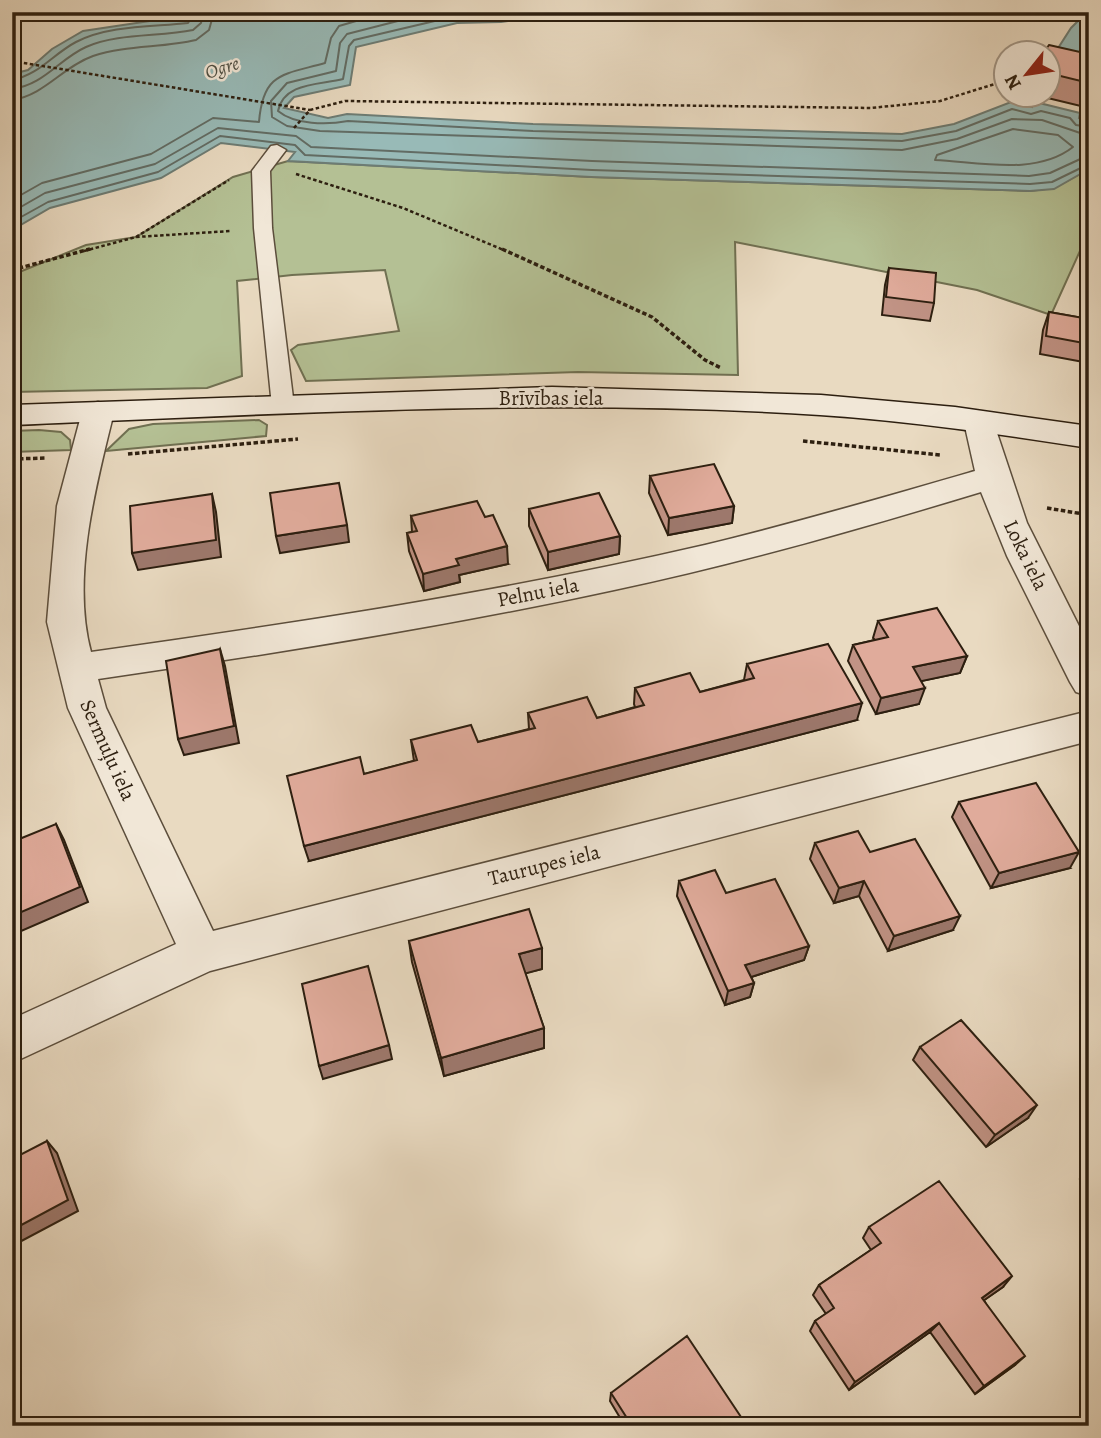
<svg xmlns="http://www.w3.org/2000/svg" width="1101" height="1438" font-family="Alegreya,serif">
  <rect width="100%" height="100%" fill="#e9dac1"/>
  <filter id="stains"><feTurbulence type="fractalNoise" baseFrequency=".00286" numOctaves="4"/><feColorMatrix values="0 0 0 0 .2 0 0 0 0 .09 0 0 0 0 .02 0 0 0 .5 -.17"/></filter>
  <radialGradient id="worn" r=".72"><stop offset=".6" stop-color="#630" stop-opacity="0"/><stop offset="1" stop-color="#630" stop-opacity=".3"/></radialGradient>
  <path fill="#b4c094" stroke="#707052" stroke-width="2" d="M288 161 591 177 1030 191 1054 188 1089 169V231L1051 315 977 290 735 242 738 375 578 372 306 381 291 350 298 345 399 331 385 270 292 275 237 281 242 376 207 388 12 392V275L86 245 136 237 233 177Z
    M259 420 267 425 266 436 106 451 129 429 153 424Z
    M39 430 61 432 70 440 71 450 12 452V431Z"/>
  <path fill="#98bab7" stroke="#6d7c74" stroke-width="2" d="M210 12H576L501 22 457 23 356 47 350 85 294 97 284 108 328 118 347 114 533 124 902 134 954 124 1011 102 1032 107 1035 102 1080 113 1079 118 1089 121V169L1054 189 1030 191 591 177 288 161 295 152 221 143 161 178 50 208 12 230V74L28 70 52 49 83 31Z
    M629 12H925L793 19Z
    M1087 12H1089V69L1053 56 1071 28Z"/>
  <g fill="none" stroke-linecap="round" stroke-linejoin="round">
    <path stroke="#626c64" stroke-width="2" d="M433 12 347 34 340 43 336 71 287 83 271 101 272 117 287 126 320 131 902 150 957 139 1012 119 1042 120 1089 136
      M522 12 456 16 354 40 349 46 343 79C320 85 284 82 278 111 295 125 327 125 348 121L533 131 902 141 956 131 1012 109 1031 114 1041 111 1070 118 1076 125 1089 127
      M12 80C39 75 53 54 76 42 109 25 152 27 188 23L195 12
      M12 89C44 85 59 59 86 47 118 33 159 37 193 30L201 23 203 12
      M12 100C45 95 62 67 93 56 126 45 162 48 196 40L209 30 214 12
      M1013 129 1058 135 1073 147C1036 176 979 162 935 160L937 155Z
      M12 200 42 183 151 154 213 118 259 122C263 72 283 75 325 63L331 38 339 26 387 12
      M12 212 45 193 155 164 218 128 296 136 311 147 592 161 1029 176 1050 173 1089 155
      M12 222 48 202 158 172 220 136 295 145 305 155 592 170 1030 184 1052 182 1089 164"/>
    <defs>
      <path id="lane" d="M277 145 286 150 270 171 272 228 294 406 283 413 272 406 254 228 252 171 271 146Z"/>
      <path id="street" d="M98 402 109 405 114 412C96 485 71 578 91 652 297 623 503 592 705 545 796 523 885 497 975 471L964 422 969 415 980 412 991 415 1027 523 1089 646V696L1076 692 1070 682 1007 556 981 492C859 529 738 564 614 590 443 627 271 654 98 679L106 708 213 931 1089 711V741L210 971 12 1063V1019L176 944 68 708 47 622 57 506 82 412 87 405Z"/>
      <path id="secondary" d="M552 387 821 395 955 407 1089 426V448C999 434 910 421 820 415 551 397 281 414 12 425V405Z"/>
    </defs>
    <use href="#lane" stroke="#5c4e3c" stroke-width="3"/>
    <use href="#street" stroke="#5c4e3c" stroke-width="3"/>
    <use href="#secondary" stroke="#2d1f10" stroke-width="3"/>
    <path stroke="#2d1f10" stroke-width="2.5" stroke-dasharray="3.5 2.5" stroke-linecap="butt" d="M12 28 30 12
      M12 61 310 110
      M294 128 310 110 345 101 871 108 940 101 998 83
      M296 174 403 208 506 251
      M136 237 229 180
      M84 251 136 237 231 231"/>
    <path stroke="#2d1f10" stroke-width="3.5" stroke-dasharray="4.5 2.5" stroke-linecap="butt" d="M502 249 652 317 705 360 721 368
      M12 270 90 249
      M803 441 940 455
      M128 454 298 439
      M12 459 46 458
      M1047 508 1089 515"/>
    <use href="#lane" fill="#f1e7d7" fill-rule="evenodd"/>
    <use href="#street" fill="#f1e7d7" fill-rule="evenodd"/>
    <use href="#secondary" fill="#f1e7d7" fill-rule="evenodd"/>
  </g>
  <path fill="#c19385" stroke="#2d1f10" stroke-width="2" d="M1048 52 1089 54V108L1031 94H1048Z
    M889 268 934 303 930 321 882 315 885 285Z
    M1049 312 1089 319V363L1040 354 1043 330Z
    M650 476 734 506 732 523 668 535 649 493Z
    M529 509 620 536 619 554 548 570 529 526Z
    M411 516 508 564 459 575 460 582 424 591 409 551 407 533 412 532Z
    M878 621 967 656 960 673 921 681 919 704 876 714 848 661 853 645 875 640 873 638Z
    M747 664 857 720 309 861 364 774 414 761 411 740 478 742 529 729 528 713 597 718 635 707 634 704 635 688 700 692 744 680Z
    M959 802 1070 868 991 888 952 817Z
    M815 843 870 852 953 930 888 951 859 896 834 903 810 859Z
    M679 881 809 946 804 960 751 977 754 983 750 997 725 1005 677 896Z
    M409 941 542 969 525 973 544 1028V1048L444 1076 412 962Z
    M920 1047 1028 1118 986 1147 913 1060Z
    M1089 1170V1188L1080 1179Z
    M869 1227 1003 1287 984 1300 1015 1365 975 1394 930 1332 849 1390 810 1331 815 1321 826 1314 813 1295 819 1285 871 1250 863 1238Z
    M611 1393 747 1426H625L610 1401Z"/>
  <path fill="#9d786c" stroke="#2d1f10" stroke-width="2" d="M212 494 216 512 221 557 138 570 132 553Z
    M734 506 732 523 668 535 669 518Z
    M347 525 349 542 280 553 276 536Z
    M620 536 619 554 548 570V552Z
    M507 546 508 564 459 575 460 582 424 591 423 574 456 559Z
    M220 649 225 666 239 743 184 755 178 739Z
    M967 656 960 673 908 684 913 667Z
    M925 688 919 704 876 714 881 698Z
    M862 703 857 720 309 861 304 846Z
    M56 824 64 840 88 902 12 935V916Z
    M1079 852 1070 868 991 888 999 873Z
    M864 881 859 896 834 903 839 888Z
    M960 916 953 930 888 951 894 936Z
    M809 946 804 960 742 980 745 965Z
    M542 948V969L520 975 519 954Z
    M754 983 750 997 725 1005 728 991Z
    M544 1028V1048L444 1076 441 1058Z
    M389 1045 392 1059 323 1079 319 1066Z
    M1037 1105 1028 1118 986 1147 995 1135Z
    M47 1141 57 1153 78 1211 12 1246V1230Z
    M1012 1276 1003 1287 973 1308 982 1298Z
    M939 1323 930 1332 849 1390 855 1382Z
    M1025 1356 1015 1365 975 1394 984 1386Z"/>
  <path fill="#e0ab9b" stroke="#2d1f10" stroke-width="2" d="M1049 45 1089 54V83L1048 73V52H1044Z
    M889 268 936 273 934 303 886 297Z
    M1049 312 1089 319V344L1046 336Z
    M714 464 734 506 669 518 650 476Z
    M339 483 347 525 276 536 270 493Z
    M599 493 620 536 548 552 529 509Z
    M212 494 216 540 132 553 130 506Z
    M477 501 485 517 493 515 507 546 456 559 459 565 423 574 407 533 417 531 411 516Z
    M937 608 967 656 913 667 925 688 881 698 853 645 888 637 878 621Z
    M828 644 862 703 304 846 287 776 360 757 364 774 417 760 411 740 471 725 478 742 535 728 528 713 587 697 597 718 644 705 635 688 690 673 700 692 754 678 747 664Z
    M220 649 234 726 178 739 166 661Z
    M1036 783 1079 852 999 873 959 802Z
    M56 824 80 887 12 916V842Z
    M858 831 870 852 915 839 960 916 894 936 864 881 839 888 815 843Z
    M715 870 726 893 775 879 809 946 745 965 754 983 728 991 679 881Z
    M529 909 542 948 519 954 544 1028 441 1058 409 941Z
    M368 966 389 1045 319 1066 302 984Z
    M961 1020 1037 1105 995 1135 920 1047Z
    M47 1141 68 1200 12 1230V1159Z
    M939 1181 1012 1276 982 1298 1025 1356 984 1386 939 1323 855 1382 815 1321 834 1308 819 1285 881 1243 869 1227Z
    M687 1336 747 1426H632L611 1393Z"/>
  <g text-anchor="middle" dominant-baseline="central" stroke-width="5" stroke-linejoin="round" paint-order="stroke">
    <g font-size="19" font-style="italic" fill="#4d4e42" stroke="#f1e7d7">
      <text transform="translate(222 68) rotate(-18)">Ogre</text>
    </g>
    <g font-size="21" fill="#2d1f10" stroke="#f1e7d7">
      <text x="551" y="398">Brīvības iela</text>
      <text transform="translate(1026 555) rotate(64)">Loka iela</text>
      <text transform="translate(538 592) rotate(-11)">Pelnu iela</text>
      <text transform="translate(108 750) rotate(66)">Sermuļu iela</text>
      <text transform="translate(544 865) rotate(-14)">Taurupes iela</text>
    </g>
  </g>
  <rect width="1101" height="1438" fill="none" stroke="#e9dac1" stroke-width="42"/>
  <rect x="14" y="14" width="1073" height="1410" fill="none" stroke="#2d1f10" stroke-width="3.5"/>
  <rect x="21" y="21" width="1059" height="1396" fill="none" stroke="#2d1f10" stroke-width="2"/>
  <g transform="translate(1027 74) rotate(240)"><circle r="33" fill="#f1e7d7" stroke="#a39787" stroke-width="2"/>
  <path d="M0-5L12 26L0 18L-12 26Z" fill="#8f2418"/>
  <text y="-10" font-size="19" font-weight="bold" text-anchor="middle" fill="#2d1f10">N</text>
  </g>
  <rect width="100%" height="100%" filter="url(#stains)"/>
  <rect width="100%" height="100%" fill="url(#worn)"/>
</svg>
